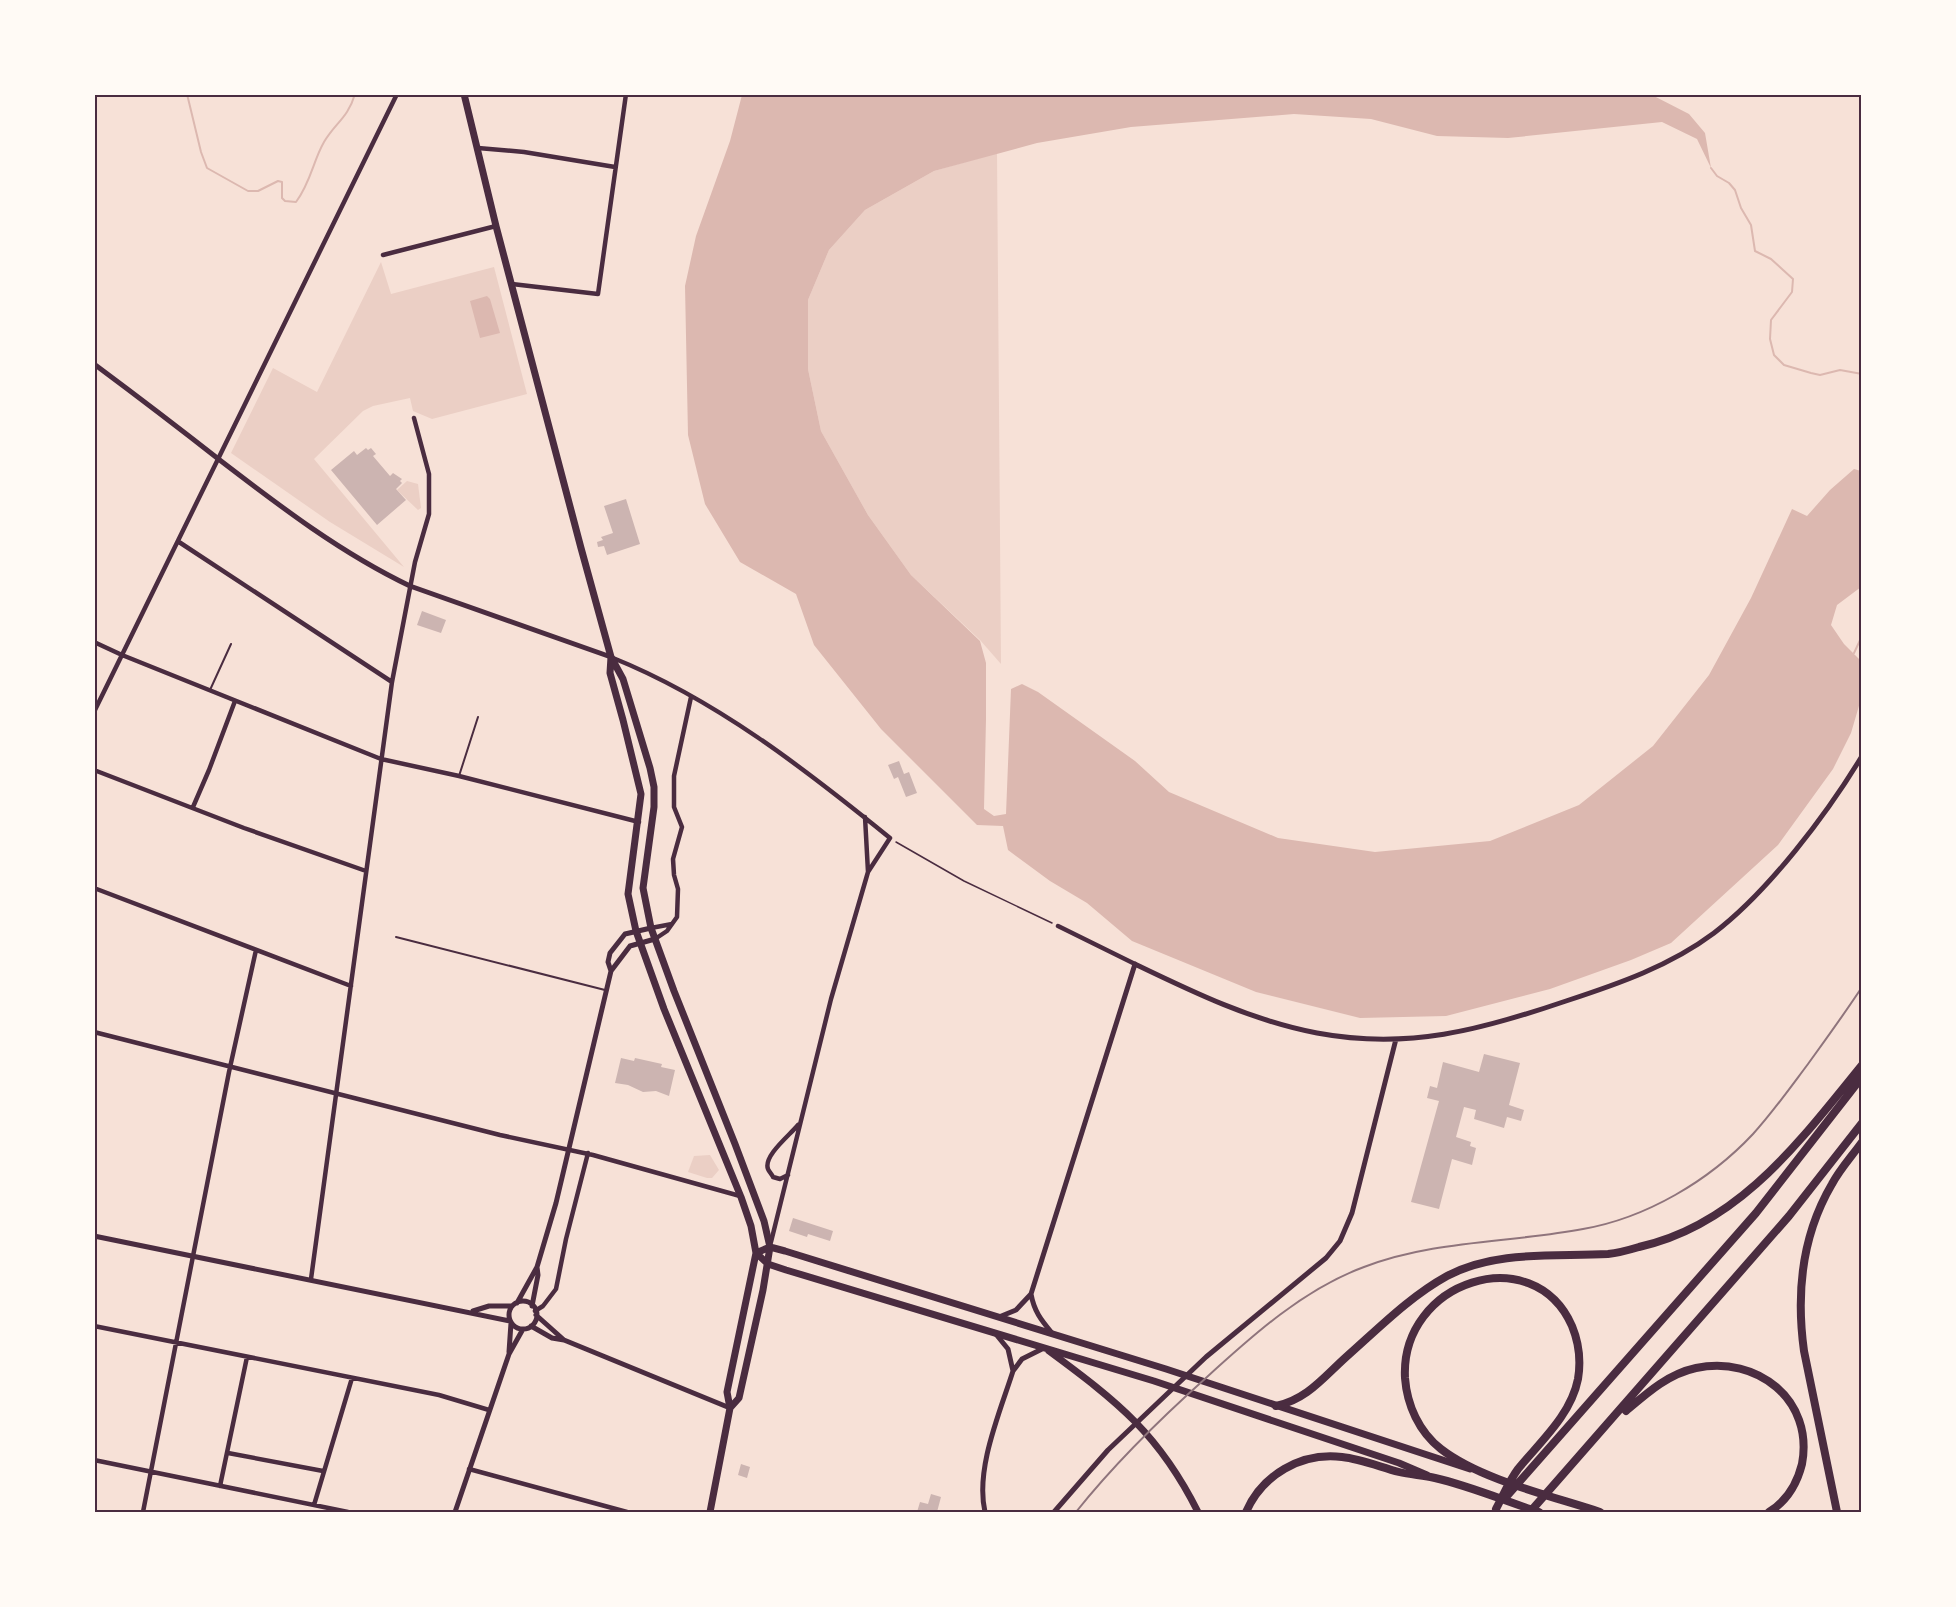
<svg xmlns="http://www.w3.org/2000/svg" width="1956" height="1607" font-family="'Work Sans',sans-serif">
  <rect width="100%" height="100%" fill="#f7e1d7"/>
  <path fill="#ebcfc5" d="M997 153 1001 664 980 640 911 575 868 515 821 431 808 369V300L829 250 865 210 934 171Z
    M381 262 391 294 494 267 527 394 432 419 413 411 410 398 373 406 363 411 314 459 404 567 330 522 231 453 273 368 317 392Z
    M407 481 418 484 421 508 418 510 397 490Z
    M710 1155 719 1170 712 1178H707L688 1172 694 1156Z"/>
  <path fill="#dcb8b0" d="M742 95 1650 94 1689 114 1705 133 1711 168 1697 139 1662 122 1508 138 1437 136 1371 119 1294 114 1131 127 1037 143 934 171 865 210 829 250 808 300V369L821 431 868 515 911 575 980 641 986 663V719L984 809 994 816 1006 814 1011 689 1022 684 1038 692 1135 761 1169 792 1278 838 1375 852 1490 841 1579 805 1653 746 1709 675 1751 598 1792 509 1807 516 1830 490 1854 469 1861 471V587L1837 605 1831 625 1844 644 1861 661V699L1851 733 1833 769 1778 845 1671 943 1631 960 1550 989 1446 1016 1360 1018 1256 992 1132 941 1087 903 1050 881 1008 850 1003 826 977 825 881 729 814 645 796 594 740 562 705 504 688 435 685 286 696 236 730 141Z
    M487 296 490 299 500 333 480 338 470 301Z"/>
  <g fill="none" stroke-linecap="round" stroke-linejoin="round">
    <path stroke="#dcb8b0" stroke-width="2" d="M187 94 201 152 207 168 248 191H258L278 181 282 182V198L285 201 296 202C311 182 313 161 324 142 335 123 348 118 355 94
      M1711 168 1717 176 1729 183 1735 190 1741 208 1751 225 1755 251 1771 259 1793 279 1792 292 1771 320 1770 339 1774 355 1784 365 1811 373 1820 375 1840 370 1862 374
      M1854 653 1862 636"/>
  </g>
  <path fill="#ccb4b1" d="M366 448 368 450 371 448 376 454 373 456 390 476 393 473 402 479 400 481 402 483 396 489 406 500 377 525 331 470 354 451 357 455Z
    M626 499 640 544 607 555 604 546 598 547 597 542 603 540 601 537 613 533 604 506Z
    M422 611 446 620 441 633 417 625Z
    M899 761 904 774 909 772 917 793 906 797 898 777 894 779 888 765Z
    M1484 1054 1520 1063 1509 1105 1524 1110 1521 1121 1507 1117 1504 1128 1474 1119 1476 1110 1464 1107 1456 1137 1471 1142 1470 1146 1476 1148 1472 1165 1452 1159 1439 1209 1411 1202 1439 1101 1427 1098 1430 1086 1437 1088 1443 1062 1479 1072Z
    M621 1058 634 1061 635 1058 662 1064 661 1067 675 1070 669 1096 656 1091 643 1092 628 1085 615 1083Z
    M793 1218 833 1231 830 1241 808 1234 807 1237 789 1231Z
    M741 1464 750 1467 747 1478 738 1475Z
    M931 1494 941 1497 937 1512H917L920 1502 928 1504Z"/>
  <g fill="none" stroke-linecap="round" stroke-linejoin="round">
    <path stroke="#4a2c40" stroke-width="1.5" d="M896 842 964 881 1052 923"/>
    <path stroke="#4a2c40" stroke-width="2" d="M210 690 231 644
      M459 776 478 717
      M396 937 605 990"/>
    <path stroke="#4a2c40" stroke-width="4.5" d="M478 148 524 152 615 167
      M383 255 496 226
      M512 284 598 294 626 94
      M179 542 392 682
      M94 642 122 655 381 759 459 776 639 822
      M613 658C715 699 805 769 890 838L868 872
      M94 712 397 94
      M94 770 244 828 366 871
      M193 807 209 770 235 701
      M94 888 351 986
      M1058 926 1135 964
      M651 928 672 924
      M655 939 667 931 677 917 678 889 674 875 673 859 682 827 674 807V776L691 697
      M94 1032 500 1135 593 1155 740 1196
      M788 1175 780 1179 773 1177C773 1176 768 1170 768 1169 763 1156 790 1135 798 1125
      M771 1242 831 999 868 872 865 817
      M311 1279 392 682 415 562 429 514V474L414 418
      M535 1311 543 1306 556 1289 566 1239 588 1153
      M94 1326 439 1395 489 1410
      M228 1453 323 1471
      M94 1460 348 1512
      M469 1469 627 1512
      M220 1486 247 1357
      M314 1505 352 1378
      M143 1512 229 1072 256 950"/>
    <path stroke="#4a2c40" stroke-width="5" d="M94 364C137 396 179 428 221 461 281 507 341 553 410 586L611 657
      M611 971 608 962 610 953 625 934 651 928
      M94 1236 510 1321
      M1031 1294C1034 1311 1041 1320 1052 1333
      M509 1315a14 14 0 1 1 28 0a14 14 0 1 1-28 0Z
      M517 1303 537 1267 556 1203 611 971 630 946 655 939
      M532 1306 538 1275 537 1267
      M473 1311 489 1306H512
      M536 1315 564 1340
      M999 1317 1016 1310 1031 1294 1135 964C1193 992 1253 1021 1317 1033 1408 1050 1481 1030 1566 1001 1618 984 1670 966 1714 933 1768 892 1827 814 1862 756
      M531 1326 552 1338 564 1340 730 1408
      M995 1333 1008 1349 1013 1371
      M509 1352 511 1323
      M455 1512 509 1354 523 1329
      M985 1512C975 1469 1000 1412 1013 1371L1022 1359 1044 1348
      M1054 1512 1108 1450 1206 1357 1326 1258 1340 1241 1352 1213 1396 1039"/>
    <path stroke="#4a2c40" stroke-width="7" d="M464 94 496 226 581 548 611 657 623 679 650 768 654 787V807L643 888 651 928 674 991 735 1144 764 1221 770 1247 763 1290 739 1398 730 1408
      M611 657 610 673 623 720 641 794 628 894 636 931 664 1009 741 1197 751 1226 756 1253 727 1392 730 1408 710 1512
      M756 1253 770 1247 785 1251 1166 1369 1470 1469
      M756 1253 768 1264 786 1270 1154 1381 1399 1463 1427 1475
      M1049 1351C1118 1402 1159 1434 1198 1512"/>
    <path stroke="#4a2c40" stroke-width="8" d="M1276 1406C1306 1400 1323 1378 1345 1358 1378 1329 1409 1297 1447 1276 1496 1250 1555 1257 1608 1254 1618 1253 1629 1250 1639 1247 1739 1225 1800 1141 1862 1065
      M1626 1411C1647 1393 1668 1374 1696 1368 1757 1355 1814 1400 1802 1464 1797 1484 1787 1501 1769 1512
      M1506 1497 1756 1213 1862 1077
      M1496 1509C1503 1496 1509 1481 1518 1469 1540 1442 1571 1415 1578 1379 1581 1361 1579 1343 1572 1326 1533 1238 1400 1281 1405 1378 1407 1405 1419 1432 1441 1449 1481 1480 1552 1496 1600 1512
      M1246 1512C1262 1475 1301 1452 1342 1457 1361 1459 1380 1467 1399 1472 1411 1475 1423 1475 1435 1478 1470 1486 1505 1501 1539 1512
      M1530 1512 1789 1216 1862 1123
      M1837 1512 1804 1351C1796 1293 1802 1235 1832 1184 1840 1169 1852 1156 1862 1142"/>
    <path stroke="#8f747c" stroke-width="2" d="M1076 1512C1115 1463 1160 1419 1207 1377 1253 1335 1304 1289 1364 1267 1434 1240 1509 1243 1583 1229 1646 1218 1709 1181 1753 1134 1773 1112 1790 1088 1808 1064 1826 1039 1845 1013 1862 987"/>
  </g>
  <rect width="1956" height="1607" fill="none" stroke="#fffaf5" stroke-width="192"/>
  <rect x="96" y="96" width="1764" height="1415" fill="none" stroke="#4a2c40" stroke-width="2"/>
</svg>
